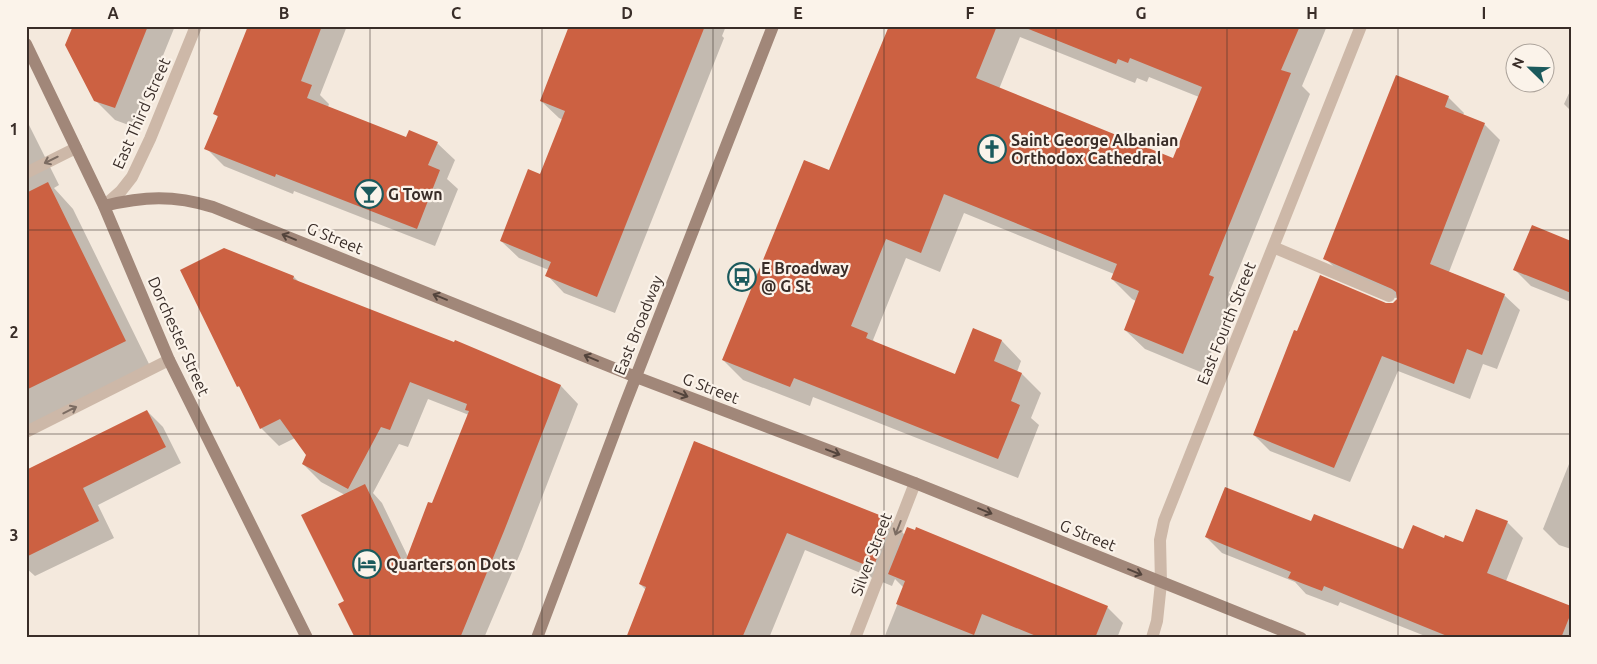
<svg xmlns="http://www.w3.org/2000/svg" width="1597" height="664" font-family="Ubuntu,sans-serif">
  <rect width="100%" height="100%" fill="#f4e9dd"/>
  <path fill="#0003" fill-rule="evenodd" d="M74 26H175L134 127 115 120 95 100Z
    M250 26H347L320 95 329 104 328 107 407 139 437 143 455 160 447 179 458 189 435 246 294 191 293 194 224 166 206 148 218 117 215 114Z
    M571 26H726L722 36 724 38 615 313 564 293 547 275 549 270 519 258 501 241 541 176 563 120 559 118 541 101Z
    M886 26H1327L1302 86 1310 94 1229 293 1233 298 1203 373 1145 349 1125 330 1136 301 1132 299 1112 279 1114 274 964 213 940 272 906 258 873 340 877 344 955 375 973 330 1002 341 1021 361 1017 372 1022 374 1041 393 1031 418 1039 425 1018 478 813 397 810 406 743 380 723 360 830 172 889 28ZM1020 37 1135 83 1137 78 1147 82 1149 77 1199 97 1173 160 999 89Z
    M1571 89V111L1564 104Z
    M1448 97 1464 113 1463 115 1484 124 1500 140 1449 272 1504 295 1520 310 1497 369 1483 364 1470 399 1398 371 1350 482 1270 451 1254 435 1298 333 1386 305 1394 304 1398 299 1341 274 1325 258Z
    M26 119 59 185 54 188 73 209 150 366 26 428Z
    M1571 242V302L1531 286 1515 270Z
    M224 249 294 277 299 282 561 386 578 404 522 549 484 638H356L345 495 321 482 303 464 308 455 295 438 279 446 261 428 242 389 238 386ZM428 399 469 415 433 505 408 557 382 503 373 493 399 444 408 447Z
    M147 411 163 427 181 463 98 505 114 538 35 576 26 568V484Z
    M695 442 891 521 905 535 1107 607 1123 623 1117 638H884L904 588 895 579 892 586 805 550 769 638H627L646 590 640 584Z
    M1571 459V549L1559 545 1543 529Z
    M1507 522 1523 538 1506 581 1571 607V638H1430L1340 602 1338 606 1306 594 1295 582 1222 553 1206 537 1312 523 1404 551 1445 539 1463 544Z"/>
  <path fill="#cc6142" d="M73 26H148L115 108 94 101 65 45Z
    M248 26H322L301 81 312 85 307 98 406 137 409 130 438 142 428 165 440 170 417 229 276 174 275 177 204 149 218 116 213 114Z
    M569 26H705L597 297 545 276 551 262 500 241 528 169 540 174 565 111 540 101Z
    M889 26H997L976 78 1173 158 1202 87 1130 58 1128 63 1118 59 1116 64 1026 28V26H1300L1281 70 1291 73 1209 275 1214 277 1183 354 1124 330 1139 291 1111 279 1117 264 944 194 921 253 886 239 851 326 868 333 866 338 955 374 973 328 1002 340 994 361 1022 373 1011 401 1020 405 998 459 794 378 790 387 722 360 804 160 829 170Z
    M1396 75 1449 96 1445 107 1485 123 1430 264 1505 294 1482 355 1467 349 1454 384 1382 356 1334 468 1253 435 1294 330 1297 331 1320 275 1386 303H1393L1397 299 1396 292 1392 289 1323 259Z
    M48 182 126 341 26 390V193Z
    M1532 225 1571 241V293L1513 270Z
    M224 248 294 276 293 279 454 342 455 340 561 385 504 531 460 638H355L338 604 344 601 301 515 365 484 404 565 428 502 432 503 469 411 465 410 467 404 410 382 390 430 381 427 348 489 302 464 306 455 280 419 260 429 239 386 237 387 180 270Z
    M147 410 166 447 83 488 99 521 26 557V470Z
    M694 441 892 520 873 568 787 533 742 638H626L646 587 639 584Z
    M1225 487 1311 521 1314 514 1403 549 1413 525 1444 538 1445 535 1463 542 1476 509 1508 521 1487 573 1571 606V613L1561 638H1452L1324 586 1322 591 1288 578 1291 572 1205 537Z
    M907 527 915 530 916 527 1108 606 1095 638H1041L982 614 974 635 896 604 905 581 888 574Z"/>
  <g fill="none" stroke-linecap="round" stroke-linejoin="round">
    <path stroke="#cdb8a8" stroke-width="12" d="M26 173 76 148
      M104 206 121 191 132 177 150 139 196 26
      M1273 247 1389 296
      M26 432 169 360
      M855 638 915 483
      M1152 638 1157 621 1161 583 1160 540 1164 521 1361 26"/>
    <path stroke="#a18779" stroke-width="12" d="M26 44 104 206 169 360 307 638
      M104 206C144 196 174 195 213 207L636 377 915 483 1301 638
      M537 638 624 407 773 26"/>
  </g>
  <defs><path id="oneway-shaft" d="M-6 0H5M1.5-3L5.5 0L1.5 3" fill="none" stroke-width="1.6" stroke-linecap="round" stroke-linejoin="round" transform="scale(1.25)"/></defs>
  <g stroke="#7c6c62">
    <use href="#oneway-shaft" transform="translate(51 160) rotate(154)"/>
    <use href="#oneway-shaft" transform="translate(70 410) rotate(-27)"/>
    <use href="#oneway-shaft" transform="translate(898 528) rotate(111)"/>
  </g>
  <g stroke="#53443c">
    <use href="#oneway-shaft" transform="translate(289 237) rotate(-158)"/>
    <use href="#oneway-shaft" transform="translate(440 297) rotate(-158)"/>
    <use href="#oneway-shaft" transform="translate(591 358) rotate(-157)"/>
    <use href="#oneway-shaft" transform="translate(681 394) rotate(21)"/>
    <use href="#oneway-shaft" transform="translate(833 452) rotate(21)"/>
    <use href="#oneway-shaft" transform="translate(985 511) rotate(22)"/>
    <use href="#oneway-shaft" transform="translate(1135 572) rotate(22)"/>
  </g>
  <path fill="none" stroke="#392d28" stroke-width="1" stroke-opacity="0.55" d="M199 26V638M370 26V638M542 26V638M713 26V638M884 26V638M1056 26V638M1227 26V638M1398 26V638M26 230H1571M26 434H1571"/>
  <defs>
    <symbol id="church-ring" viewBox="-11 -11 22 22"><circle r="9.5" fill="#fbf3ea" stroke="#1b5a5d" stroke-width="1.5"/><path d="M-1.2-6h2.4v3.5h3.3v2.4h-3.3V6h-2.4V-.1h-3.3v-2.4h3.3Z" fill="#1b5a5d"/></symbol>
    <symbol id="bar-ring" viewBox="-11 -11 22 22"><circle r="9.5" fill="#fbf3ea" stroke="#1b5a5d" stroke-width="1.5"/><path d="M-6-5H6L.8 .8V4.5H3.5V6h-7V4.5H-.8V.8Z" fill="#1b5a5d"/></symbol>
    <symbol id="bus-ring" viewBox="-11 -11 22 22"><circle r="9.5" fill="#fbf3ea" stroke="#1b5a5d" stroke-width="1.5"/><path d="M-5-6H5V4H4V6H2V4H-2V6H-4V4H-5ZM-3.5-4V0h7V-4ZM-3.5 1.2v1.5H-2V1.2ZM2 1.2v1.5H3.5V1.2Z" fill="#1b5a5d"/></symbol>
    <symbol id="hotel-ring" viewBox="-11 -11 22 22"><circle r="9.5" fill="#fbf3ea" stroke="#1b5a5d" stroke-width="1.5"/><path d="M-6-4.5h1.5V1H6V5H4.5V3h-9V5H-6ZM-4 0a1.8 1.8 0 1 1 3.6 0ZM.5 0V-2.5h3Q6-2.5 6 0Z" fill="#1b5a5d"/></symbol>
  </defs>
  <g fill-rule="evenodd">
    <use href="#church-ring" x="976" y="133" width="32" height="32"/>
    <use href="#bar-ring" x="353" y="178" width="32" height="32"/>
    <use href="#bus-ring" x="726" y="261" width="32" height="32"/>
    <use href="#hotel-ring" x="351" y="548" width="32" height="32"/>
  </g>
  <g text-anchor="middle" dominant-baseline="central" stroke-width="4.5" stroke-linejoin="round" paint-order="stroke">
    <g font-size="16" fill="#392d28" stroke="#fbf3ea">
      <text transform="translate(141 113) rotate(-66)">East Third Street</text>
      <text transform="translate(335 238) rotate(22)">G Street</text>
      <text transform="translate(1226 323) rotate(-68)">East Fourth Street</text>
      <text transform="translate(638 325) rotate(-68)">East Broadway</text>
      <text transform="translate(179 336) rotate(66)">Dorchester Street</text>
      <text transform="translate(711 388) rotate(21)">G Street</text>
      <text transform="translate(1088 535) rotate(22)">G Street</text>
      <text transform="translate(871 554) rotate(-69)">Silver Street</text>
    </g>
    <g font-size="16" font-weight="bold" fill="#392d28" stroke="#fbf3ea" text-anchor="start">
      <text x="1011" y="140">Saint George Albanian<tspan x="1011" dy="18">Orthodox Cathedral</tspan></text>
      <text x="388" y="194">G Town</text>
      <text x="761" y="268">E Broadway<tspan x="761" dy="18">@ G St</tspan></text>
      <text x="386" y="564">Quarters on Dots</text>
    </g>
  </g>
  <rect width="1597" height="664" fill="none" stroke="#fbf3ea" stroke-width="55"/>
  <g transform="translate(1530 68) rotate(293)"><circle r="24" fill="#fbf3ea" stroke="#ada49c"/>
  <path d="M0-4L9 19L0 12L-9 19Z" fill="#1b5a5d"/>
  <text y="-8" font-size="14" font-weight="bold" text-anchor="middle" fill="#392d28">N</text>
  </g>
  <rect x="28" y="28" width="1542" height="608" fill="none" stroke="#392d28" stroke-width="2"/>
  <g font-size="16" text-anchor="middle" font-weight="bold" fill="#392d28">
    <text x="113" y="19">A</text>
    <text x="284" y="19">B</text>
    <text x="456" y="19">C</text>
    <text x="627" y="19">D</text>
    <text x="798" y="19">E</text>
    <text x="970" y="19">F</text>
    <text x="1141" y="19">G</text>
    <text x="1312" y="19">H</text>
    <text x="1484" y="19">I</text>
    <text x="14" y="135">1</text>
    <text x="14" y="338">2</text>
    <text x="14" y="541">3</text>
  </g>
</svg>
